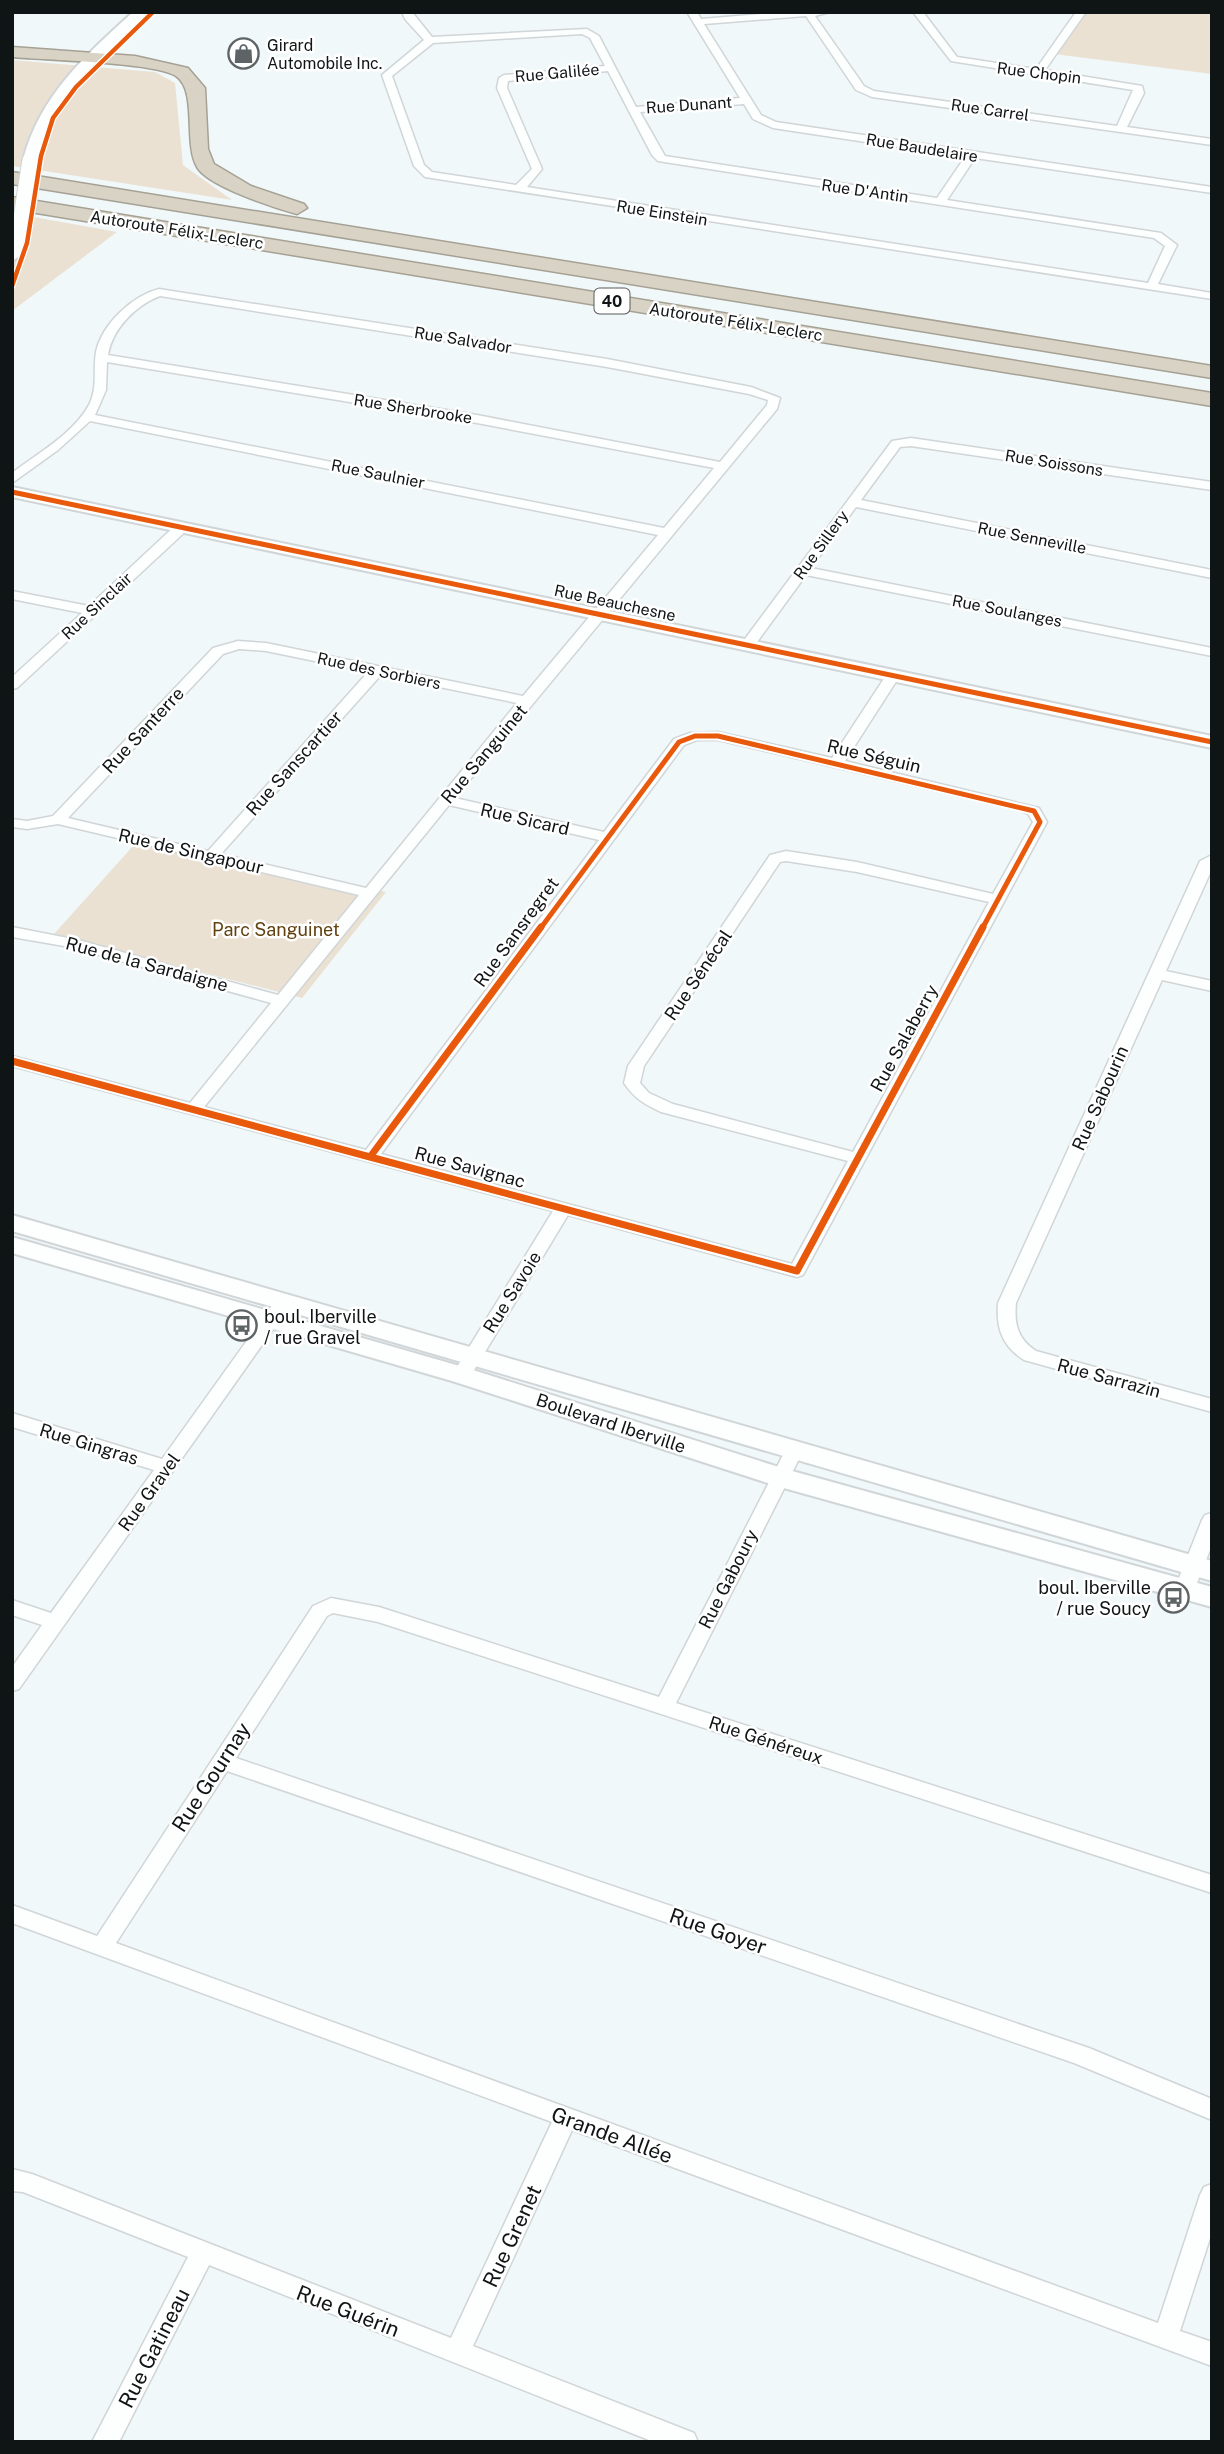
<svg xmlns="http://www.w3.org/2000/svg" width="1224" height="2454" font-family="'Public Sans',sans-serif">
  <rect width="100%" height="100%" fill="#f1f8fa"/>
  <path fill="#eae1d3" d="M1081 12H1212V74L1054 54Z
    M12 60 155 72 175 83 183 165 232 200 12 166Z
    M12 213 117 232 12 311Z
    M142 836 386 892 302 998 54 934Z"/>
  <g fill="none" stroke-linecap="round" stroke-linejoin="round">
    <defs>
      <path id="street" d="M402 12H412L432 37 587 29 599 36 636 107 740 98 687 12H697L701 19 785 12H830L815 16 864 86 874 91 1117 126 1133 90 951 61 913 12H923L957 57 1036 69 1076 12H1086L1045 70 1142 86 1144 93 1127 127 1212 139V145L872 97 856 90 806 16 704 24 761 115 776 122 1212 187V193L975 158 947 200 1161 233 1177 245 1158 284 1212 293V299L425 177 414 166 382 75 424 40 405 19ZM582 34 590 38 605 66 504 75 499 78 497 88 532 169 516 185 432 172 424 165 392 76 433 43ZM608 71 652 155 658 161 1154 238 1165 246 1148 283 527 187 542 169 507 88 508 81ZM744 104 753 119 773 128 965 157 937 198 665 156 640 112Z
        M159 289 607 359 751 387 780 398 777 409 455 798 604 832 674 739 690 733 718 732 832 758 887 674 892 673 899 677 845 761 1039 808 1047 822 803 1275 797 1277 568 1215 468 1380 461 1381 452 1375 553 1211 12 1066V1056L190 1103 271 1003 70 947 12 937V927L78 940 278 995 359 895 58 824 27 829 12 827V819L27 821 53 816 213 648 238 641 266 643 523 696 658 535 90 421 58 450 12 483V473C38 453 73 434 89 405 98 388 93 370 96 352 102 324 132 296 159 289ZM160 296 607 367 749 394 768 400 767 405 720 462 477 415 108 355C112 329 136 305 160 296ZM107 362 477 423 714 468 664 528 95 415 106 390ZM239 649 266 651 368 672 208 851 68 818 223 654ZM381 675 517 703 366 888 221 854ZM697 740H718L1019 810 1028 814 1033 822 993 894 857 862 786 851 770 855 628 1066 624 1083C634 1098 644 1104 661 1112L848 1161 792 1264 381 1154 684 745ZM449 805 599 840 366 1150 204 1107ZM786 861 857 872 989 902 853 1152 673 1104 649 1093 640 1083 644 1066 780 862Z
        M911 438 1212 482V490L911 446 900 447 861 500 1212 570V578L856 507 811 568 1212 648V656L806 575 752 649H742V643L892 441Z
        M182 523 188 527 187 530 17 688 12 689V677L82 613 12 599V591L89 606 177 524Z
        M1212 855V869L1166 971 1212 981V991L1162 980 1016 1303C1014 1325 1018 1339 1036 1351L1212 1399V1412L1024 1360C1002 1346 996 1328 998 1303L1200 861Z
        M285 1294 294 1300 291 1304 19 1689 12 1691V1667L42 1625 12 1615V1600L51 1613 154 1470 12 1427V1413L162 1459 279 1296Z
        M794 1444 801 1446 803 1451 676 1703 1212 1875V1893L378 1622 333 1613 327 1616 236 1758 1089 2048 1212 2099V2120L1074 2063 227 1771 116 1943 1158 2323 1200 2195 1204 2187 1212 2184V2232L1180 2331 1212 2342V2366L572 2130 473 2346 694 2433 698 2442H654L209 2265 119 2442H92L188 2257 23 2192 12 2191V2169L32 2174 451 2338 552 2122 12 1923V1905L97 1936 313 1606 331 1598 379 1607 659 1697 785 1451 787 1446Z
        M1212 1513V1545L1195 1588 1192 1593H1178L1175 1588 1202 1520 1205 1515Z"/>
      <path id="secondary" d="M133 12H148C99 69 58 78 37 160L35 163H25L23 160C40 95 85 56 133 12Z
        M20 220 28 225 20 256 12 261V225Z
        M12 487 1212 736V748L12 497Z
        M12 1215 1212 1561V1581L12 1231Z
        M12 1237 470 1369 785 1469 1212 1587V1607L780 1487 452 1381 12 1253Z"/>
      <path id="highway" d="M12 47 135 56 188 68 205 88 208 149 214 164 251 186 304 204 307 208 297 214C275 208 207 186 197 167 183 143 198 91 176 76 154 62 44 60 12 57Z
        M12 172 1212 366V378L12 184Z
        M12 197 1212 393V406L12 209Z"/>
    </defs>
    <use href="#street" stroke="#d0d5d7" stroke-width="3"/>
    <use href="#secondary" stroke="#d0d5d7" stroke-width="4"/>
    <use href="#highway" stroke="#a5a194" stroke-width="3"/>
    <use href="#street" fill="#fdfefe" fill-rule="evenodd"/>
    <use href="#secondary" fill="#fdfefe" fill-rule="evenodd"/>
    <use href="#highway" fill="#d9d3c6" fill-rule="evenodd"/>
    <defs>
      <path id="secondary-bridge" d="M20 225 30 160"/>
    </defs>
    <use href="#secondary-bridge" stroke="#d0d5d7" stroke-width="17" stroke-linecap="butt"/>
    <use href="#secondary-bridge" stroke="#fdfefe" stroke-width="15"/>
    <defs>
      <path id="cycleway-far2" d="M12 286 27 243 41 156 53 118 76 87 153 12"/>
      <path id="cycleway-far1" d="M12 492 1212 742
        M540 929 679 742 695 736H718L1034 811 1040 822 982 929"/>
      <path id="cycleway" d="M12 1061 370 1157
        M370 1157 797 1271 983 927
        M370 1157 541 927"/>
    </defs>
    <use href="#cycleway-far2" stroke="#fff" stroke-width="7"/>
    <use href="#cycleway-far1" stroke="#fff" stroke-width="9"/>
    <use href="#cycleway" stroke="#fff" stroke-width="11"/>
    <use href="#cycleway-far2" stroke="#e8590c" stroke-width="4.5"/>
    <use href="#cycleway-far1" stroke="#e8590c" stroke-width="5"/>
    <use href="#cycleway" stroke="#e8590c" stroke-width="7"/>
  </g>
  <defs>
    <symbol id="shop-ring" viewBox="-11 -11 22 22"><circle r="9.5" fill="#fff" stroke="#5e6465" stroke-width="1.5"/><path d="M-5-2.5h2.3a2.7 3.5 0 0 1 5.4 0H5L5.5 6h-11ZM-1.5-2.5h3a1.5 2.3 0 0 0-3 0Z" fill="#5e6465"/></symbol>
    <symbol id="bus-ring" viewBox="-11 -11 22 22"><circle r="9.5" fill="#fff" stroke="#5e6465" stroke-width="1.5"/><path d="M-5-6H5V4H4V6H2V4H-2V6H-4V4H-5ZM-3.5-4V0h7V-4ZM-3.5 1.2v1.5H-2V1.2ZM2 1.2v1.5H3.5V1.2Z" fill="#5e6465"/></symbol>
  </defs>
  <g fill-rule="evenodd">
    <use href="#shop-ring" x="226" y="36" width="35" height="35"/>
    <use href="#bus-ring" x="224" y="1308" width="35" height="35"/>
    <use href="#bus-ring" x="1156" y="1580" width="35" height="35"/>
  </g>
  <g text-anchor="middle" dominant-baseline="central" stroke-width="5" stroke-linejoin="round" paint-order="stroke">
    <g font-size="16" fill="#0f1415" stroke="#fff" text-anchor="start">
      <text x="267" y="45">Girard<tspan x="267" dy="18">Automobile Inc.</tspan></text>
    </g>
    <g font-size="16" fill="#0f1415" stroke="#fff">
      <text transform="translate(557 73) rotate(-5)">Rue Galilée</text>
      <text transform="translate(1039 73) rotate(7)">Rue Chopin</text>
      <text transform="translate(689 105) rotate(-4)">Rue Dunant</text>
      <text transform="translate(990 110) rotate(8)">Rue Carrel</text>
      <text transform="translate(922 148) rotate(9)">Rue Baudelaire</text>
      <text transform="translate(865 191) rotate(8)">Rue D'Antin</text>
      <text transform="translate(662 213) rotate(9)">Rue Einstein</text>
      <text transform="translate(177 230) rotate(9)">Autoroute Félix-Leclerc</text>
      <text transform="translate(736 322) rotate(9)">Autoroute Félix-Leclerc</text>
      <text transform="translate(463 340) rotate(9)">Rue Salvador</text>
      <text transform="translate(413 409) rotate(9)">Rue Sherbrooke</text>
      <text transform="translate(1054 463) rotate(9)">Rue Soissons</text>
      <text transform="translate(378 474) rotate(11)">Rue Saulnier</text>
      <text transform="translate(1032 538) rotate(11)">Rue Senneville</text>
      <text transform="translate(821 545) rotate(-54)">Rue Sillery</text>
      <text transform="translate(615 603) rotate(12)">Rue Beauchesne</text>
      <text transform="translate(97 606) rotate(-43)">Rue Sinclair</text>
      <text transform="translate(1007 611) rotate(11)">Rue Soulanges</text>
      <text transform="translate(379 671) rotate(12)">Rue des Sorbiers</text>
    </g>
    <rect fill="#fff" stroke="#575a5b" stroke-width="2" x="594.5" y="288.5" width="35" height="25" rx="5"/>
    <g font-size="16" font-weight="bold" fill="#0f1415">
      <text x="612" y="301">40</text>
    </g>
    <g font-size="18" fill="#0f1415" stroke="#fff">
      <text transform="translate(143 730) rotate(-47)">Rue Santerre</text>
      <text transform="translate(484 754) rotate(-50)">Rue Sanguinet</text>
      <text transform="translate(874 756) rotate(13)">Rue Séguin</text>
      <text transform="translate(294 763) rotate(-48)">Rue Sanscartier</text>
      <text transform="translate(525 819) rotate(13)">Rue Sicard</text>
      <text transform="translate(191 851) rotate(13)">Rue de Singapour</text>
      <text transform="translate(516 932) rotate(-54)">Rue Sansregret</text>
      <text transform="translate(147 964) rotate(15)">Rue de la Sardaigne</text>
      <text transform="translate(698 975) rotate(-56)">Rue Sénécal</text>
      <text transform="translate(904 1038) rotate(-61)">Rue Salaberry</text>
      <text transform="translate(1100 1098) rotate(-66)">Rue Sabourin</text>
      <text transform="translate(470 1167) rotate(15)">Rue Savignac</text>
      <text transform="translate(512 1292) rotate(-58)">Rue Savoie</text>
      <text transform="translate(1109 1378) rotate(15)">Rue Sarrazin</text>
      <text transform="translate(611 1423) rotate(18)">Boulevard Iberville</text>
      <text transform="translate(89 1444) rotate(17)">Rue Gingras</text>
      <text transform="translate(149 1492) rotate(-54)">Rue Gravel</text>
      <text transform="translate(728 1579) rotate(-63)">Rue Gaboury</text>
      <text transform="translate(766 1740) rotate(18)">Rue Généreux</text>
    </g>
    <g font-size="18" fill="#61410f" stroke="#fff">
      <text x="276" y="929">Parc Sanguinet</text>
    </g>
    <g font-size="18" fill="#0f1415" stroke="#fff" text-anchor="start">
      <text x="264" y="1316">boul. Iberville<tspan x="264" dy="21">/ rue Gravel</tspan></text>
      <text x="1151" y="1587" text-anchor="end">boul. Iberville<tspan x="1151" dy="21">/ rue Soucy</tspan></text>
    </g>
    <g font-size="21" fill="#0f1415" stroke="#fff">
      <text transform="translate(211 1777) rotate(-57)">Rue Gournay</text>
      <text transform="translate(718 1931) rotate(19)">Rue Goyer</text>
      <text transform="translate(612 2135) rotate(20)">Grande Allée</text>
      <text transform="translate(512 2236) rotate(-65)">Rue Grenet</text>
      <text transform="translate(348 2311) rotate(21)">Rue Guérin</text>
      <text transform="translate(154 2348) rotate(-63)">Rue Gatineau</text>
    </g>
  </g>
  <rect width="1224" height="2454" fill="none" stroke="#0f1415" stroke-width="28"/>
</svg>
